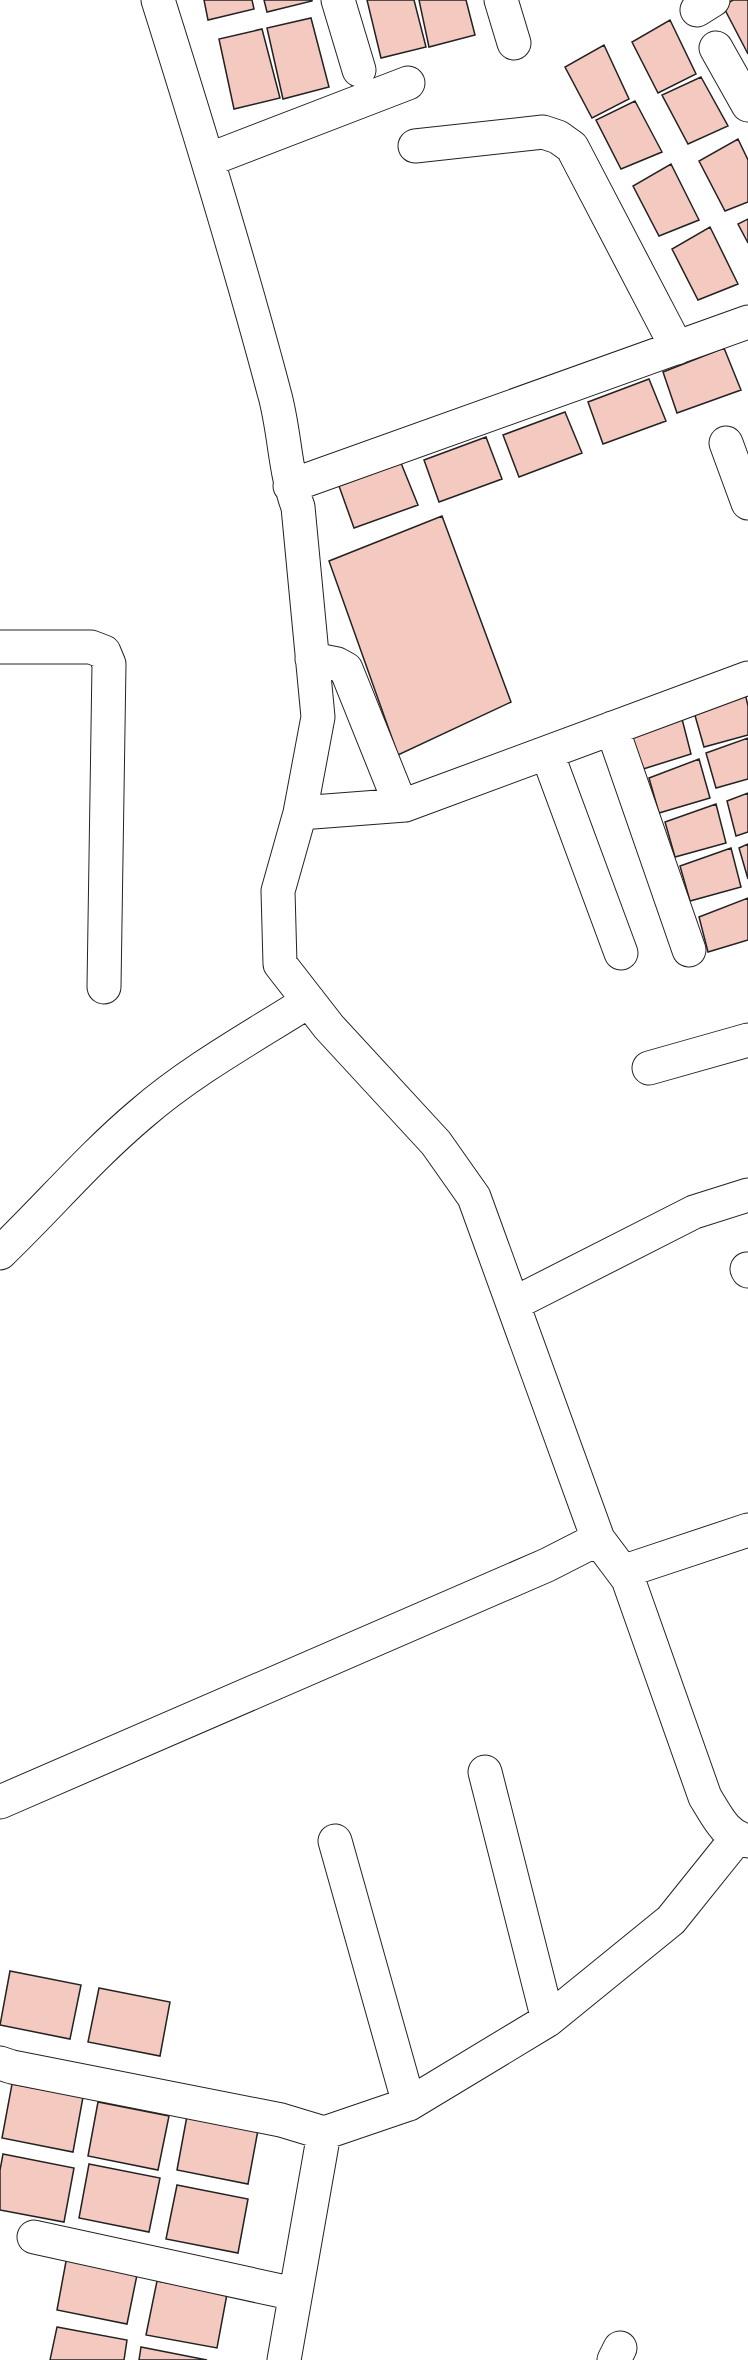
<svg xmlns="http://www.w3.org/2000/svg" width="748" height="2360" font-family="Montserrat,sans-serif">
  <rect width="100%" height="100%" fill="#fff"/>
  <path fill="#f3c9c0" stroke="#222" stroke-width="1.5" d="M204 0H252L254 9 208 20Z
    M264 0H312V1L267 12Z
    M367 0H414L426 47 381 58Z
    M419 0H466L475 35 429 47Z
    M733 0H748V54L723 6Z
    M311 18 329 87 283 99 267 28Z
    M670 20 696 74 658 93 632 42Z
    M262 29 280 98 234 109 219 39Z
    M604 45 629 99 592 118 565 67Z
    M701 77 728 126 688 144 662 95Z
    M635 101 662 152 621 169 596 120Z
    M738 139 748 160V202L725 211 699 161Z
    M671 164 699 220 659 236 633 186Z
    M748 219V243L738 224Z
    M710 227 738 284 698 300 672 249Z
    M724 348 741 390 677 413 663 372Z
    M649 379 666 421 603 444 588 402Z
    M565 412 582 453 519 477 503 435Z
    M486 437 502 479 439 502 424 460Z
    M401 463 418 505 354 528 339 486Z
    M442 516 511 702 398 755 329 561Z
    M745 693 748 706V735L704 747 694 712Z
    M681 715 691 754 640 770 631 734Z
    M748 738V779L716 788 706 753Z
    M699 759 710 798 659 813 649 778Z
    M748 793V832L736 836 727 801Z
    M716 804 726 843 675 857 665 822Z
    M748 844V879L739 848Z
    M731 848 741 887 690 901 680 866Z
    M748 898V940L708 952 699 917Z
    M10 1971 81 1985 70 2039 0 2025Z
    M99 1988 170 2002 160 2056 88 2042Z
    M12 2084 83 2097 73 2152 2 2138Z
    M98 2102 169 2116 158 2170 88 2156Z
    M187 2116 258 2130 248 2184 177 2170Z
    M3 2154 74 2168 64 2222 0 2210V2170Z
    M89 2164 160 2178 149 2232 79 2218Z
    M177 2185 248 2199 238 2253 166 2239Z
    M67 2256 138 2270 127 2324 57 2310Z
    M157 2281 227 2294 217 2348 146 2335Z
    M57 2327 127 2340 124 2360H50Z
    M141 2347 207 2360H139Z"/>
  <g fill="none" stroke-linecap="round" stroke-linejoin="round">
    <defs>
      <path id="minor" d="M338 0 359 70
        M501 0 514 43
        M697 10 713 0
        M716 48 748 105
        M415 146 543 132 558 137 572 147 677 348
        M208 160 408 83
        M726 443 748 503
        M290 486 748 322
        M0 647H91L104 652 109 664 104 987
        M312 659 337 664 346 669 399 801 405 805 748 678
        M612 728 689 950
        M547 753 621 953
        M300 813 405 805
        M649 1068 748 1040
        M0 1253C48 1207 90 1157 141 1114 192 1070 252 1037 309 1001
        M747 1269 748 1271
        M513 1304 694 1212 748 1195
        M598 1539 628 1579 705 1797C717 1816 725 1836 748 1841
        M628 1579 634 1568 748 1530
        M485 1772 548 2020
        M0 1802 547 1565 598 1539 474 1197 436 1143 329 1027 280 964 278 891 300 813 318 717 298 507C284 470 285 430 274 392 239 260 199 130 158 0
        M335 1841 409 2104
        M0 2063 12 2067 281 2120 324 2133
        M34 2237 295 2294
        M284 2360 324 2133 409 2104 548 2020 671 1920 736 1839
        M614 2360 620 2348"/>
    </defs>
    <use href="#minor" stroke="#222" stroke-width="35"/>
    <use href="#minor" stroke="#fff" stroke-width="33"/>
  </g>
</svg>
